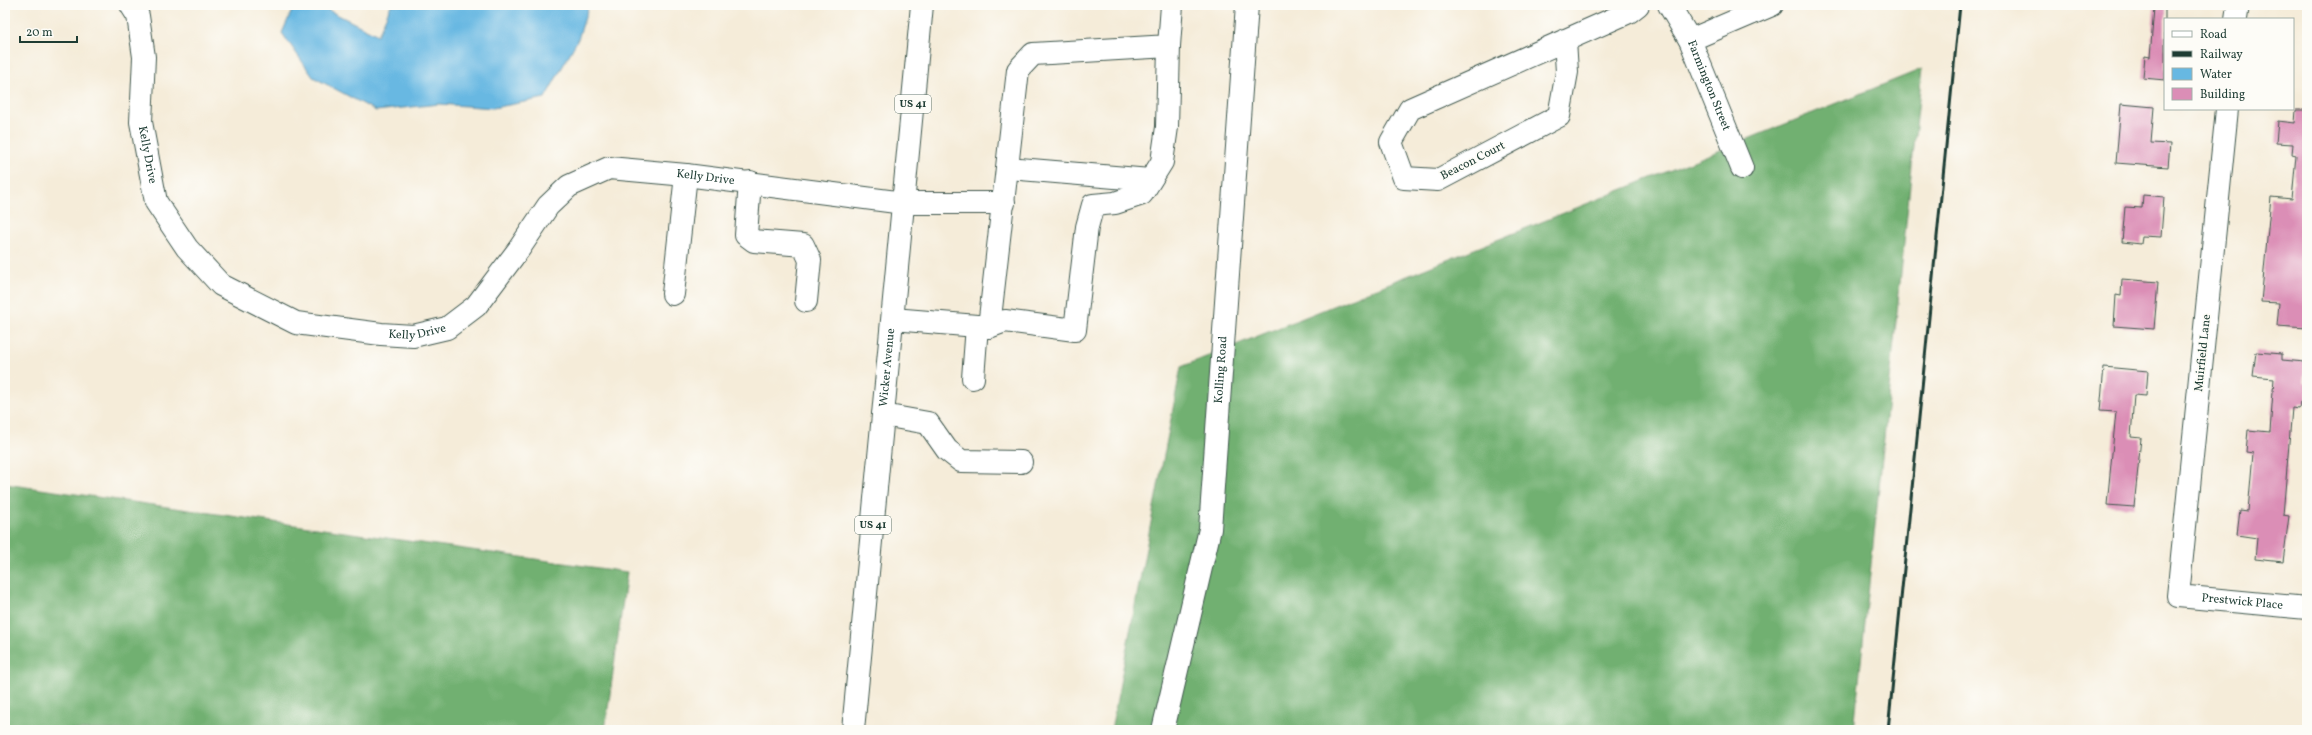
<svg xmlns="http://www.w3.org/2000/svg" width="2312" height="735" font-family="Vollkorn,serif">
  <rect width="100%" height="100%" fill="#fdfcf7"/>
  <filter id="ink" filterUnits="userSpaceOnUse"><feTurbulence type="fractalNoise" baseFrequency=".025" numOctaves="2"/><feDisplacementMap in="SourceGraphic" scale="8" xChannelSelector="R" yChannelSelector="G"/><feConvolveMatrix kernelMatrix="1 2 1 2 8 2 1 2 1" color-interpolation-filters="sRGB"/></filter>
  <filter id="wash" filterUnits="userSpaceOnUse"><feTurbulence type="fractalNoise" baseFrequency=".012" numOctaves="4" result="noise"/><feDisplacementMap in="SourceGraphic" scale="16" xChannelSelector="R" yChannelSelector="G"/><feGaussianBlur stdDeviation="0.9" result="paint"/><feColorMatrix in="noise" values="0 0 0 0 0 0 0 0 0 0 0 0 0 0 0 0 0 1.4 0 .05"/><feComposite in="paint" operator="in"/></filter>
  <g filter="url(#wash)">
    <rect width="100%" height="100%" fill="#f5ecd9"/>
    <path fill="#71b071" stroke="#487652" d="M1922 69 1854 730H1111L1181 367Z
      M5 484 627 572 605 730H5Z"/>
    <path fill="#67b8e2" stroke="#437a8b" d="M299 5H318L378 35 391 5H589L578 39 545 98 493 108 439 104 376 111 313 77 282 33 293 8Z"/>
    <g id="blocks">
      <path fill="#db8eb6" d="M2154 8H2165V80L2143 78 2145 56 2150 57Z
        M2121 104 2154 107 2151 143 2170 144 2168 167 2116 163Z
        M2296 110H2307V328L2277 326 2279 303 2261 302 2271 197 2292 199 2296 155 2292 154 2293 144 2276 143 2278 121 2295 123Z
        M2143 195 2164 197 2161 237 2142 236 2141 244 2122 242 2125 207 2142 208Z
        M2122 279 2158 282 2154 329 2114 326 2116 295 2121 296Z
        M2256 352 2282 354V360L2305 362 2303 383 2307 384V403L2300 402 2299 409 2292 408 2283 515 2289 516 2283 562 2255 559 2257 538 2237 535 2240 510 2248 511 2253 453 2246 452 2248 430 2270 432 2274 378 2253 376Z
        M2104 367 2148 371 2146 396 2134 395 2131 437 2141 438 2134 507 2107 505 2116 412 2100 411Z"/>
    </g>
  </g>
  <g filter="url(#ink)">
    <use href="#blocks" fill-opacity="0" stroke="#3f574d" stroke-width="1"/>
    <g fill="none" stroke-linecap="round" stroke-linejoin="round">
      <defs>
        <g id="minor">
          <path id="s1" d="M131 5 138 16 144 57 141 122 156 202 187 248 221 285 296 323 381 334 413 336 447 328 476 306 519 249 548 206 569 186 609 168 686 175 904 203H1004"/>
          <path id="s2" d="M1669 5 1690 40 1742 168"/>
          <path d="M2236 19 2238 5"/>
          <path d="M1565 40 1567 72 1559 116 1438 180 1404 178 1391 142 1410 109 1629 12 1638 5"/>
          <path d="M1690 40 1772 5"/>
          <path id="s3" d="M2227 109 2178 596 2307 608"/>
          <path d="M1008 168 1150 180"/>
          <path d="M750 182 746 235 754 241 803 245 810 260 806 301"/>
          <path d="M673 294 686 175"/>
          <path d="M893 319 989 327 1018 70 1033 54 1169 46 1172 5"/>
          <path d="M989 327 1005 321 1075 330 1087 227 1093 205 1115 203 1142 194 1162 162 1167 127 1169 46"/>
          <path d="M973 378 977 326"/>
          <path d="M883 415 928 423 947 450 961 461 1021 462"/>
          <path id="s4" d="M1163 730 1210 529 1247 5"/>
        </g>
        <g id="highway">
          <path id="s5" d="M853 730 922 5"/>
        </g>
      </defs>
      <use href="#minor" stroke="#3f574d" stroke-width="24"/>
      <use href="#highway" stroke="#3f574d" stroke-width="24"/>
      <use href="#minor" stroke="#fff" stroke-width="22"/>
      <use href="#highway" stroke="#fff" stroke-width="22"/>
      <path stroke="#1f3d34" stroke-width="3" d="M1888 730 1960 5"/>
    </g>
  </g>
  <g text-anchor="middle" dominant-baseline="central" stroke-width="3.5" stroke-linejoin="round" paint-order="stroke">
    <g fill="#fdfcf7" stroke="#62766e" stroke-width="1">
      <rect x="895" y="95" width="36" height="18" rx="3"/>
      <rect x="855" y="516" width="36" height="18" rx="3"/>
    </g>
    <g font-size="11" font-weight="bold" fill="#1f3d34">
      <text x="913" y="104">US 41</text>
      <text x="873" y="525">US 41</text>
    </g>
    <g font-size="12" fill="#1f3d34" stroke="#fdfcf7">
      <text stroke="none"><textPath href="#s2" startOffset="90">Farmington Street</textPath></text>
      <text stroke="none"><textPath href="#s1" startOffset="153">Kelly Drive</textPath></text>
      <text transform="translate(1473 161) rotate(-27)">Beacon Court</text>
      <text stroke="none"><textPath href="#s1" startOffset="873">Kelly Drive</textPath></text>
      <text stroke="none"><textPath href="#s1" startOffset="513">Kelly Drive</textPath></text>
      <text transform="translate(2203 353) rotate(-84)">Muirfield Lane</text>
      <text stroke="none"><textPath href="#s5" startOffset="364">Wicker Avenue</textPath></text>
      <text stroke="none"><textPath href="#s4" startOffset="366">Kolling Road</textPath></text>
      <text stroke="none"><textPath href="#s3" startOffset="554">Prestwick Place</textPath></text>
    </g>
  </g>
  <rect width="2312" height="735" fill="none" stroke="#fdfcf7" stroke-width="20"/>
  <rect x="2164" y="18" width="130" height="92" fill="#fdfcf7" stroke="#a4b0a9"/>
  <rect x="2172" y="31" width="20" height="6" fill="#ffffff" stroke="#a4b0a9"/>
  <text x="2200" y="38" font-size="12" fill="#1f3d34">Road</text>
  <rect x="2172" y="51" width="20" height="6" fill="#1f3d34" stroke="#a4b0a9"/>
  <text x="2200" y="58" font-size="12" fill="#1f3d34">Railway</text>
  <rect x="2172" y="68" width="20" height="12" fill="#67b8e2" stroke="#a4b0a9"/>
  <text x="2200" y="78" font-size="12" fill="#1f3d34">Water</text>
  <rect x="2172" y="88" width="20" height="12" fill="#db8eb6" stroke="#a4b0a9"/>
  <text x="2200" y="98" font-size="12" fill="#1f3d34">Building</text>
  <path d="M20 36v6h57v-6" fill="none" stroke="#1f3d34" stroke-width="2"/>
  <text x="26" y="36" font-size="12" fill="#1f3d34" stroke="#fdfcf7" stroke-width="3" paint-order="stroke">20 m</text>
</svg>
